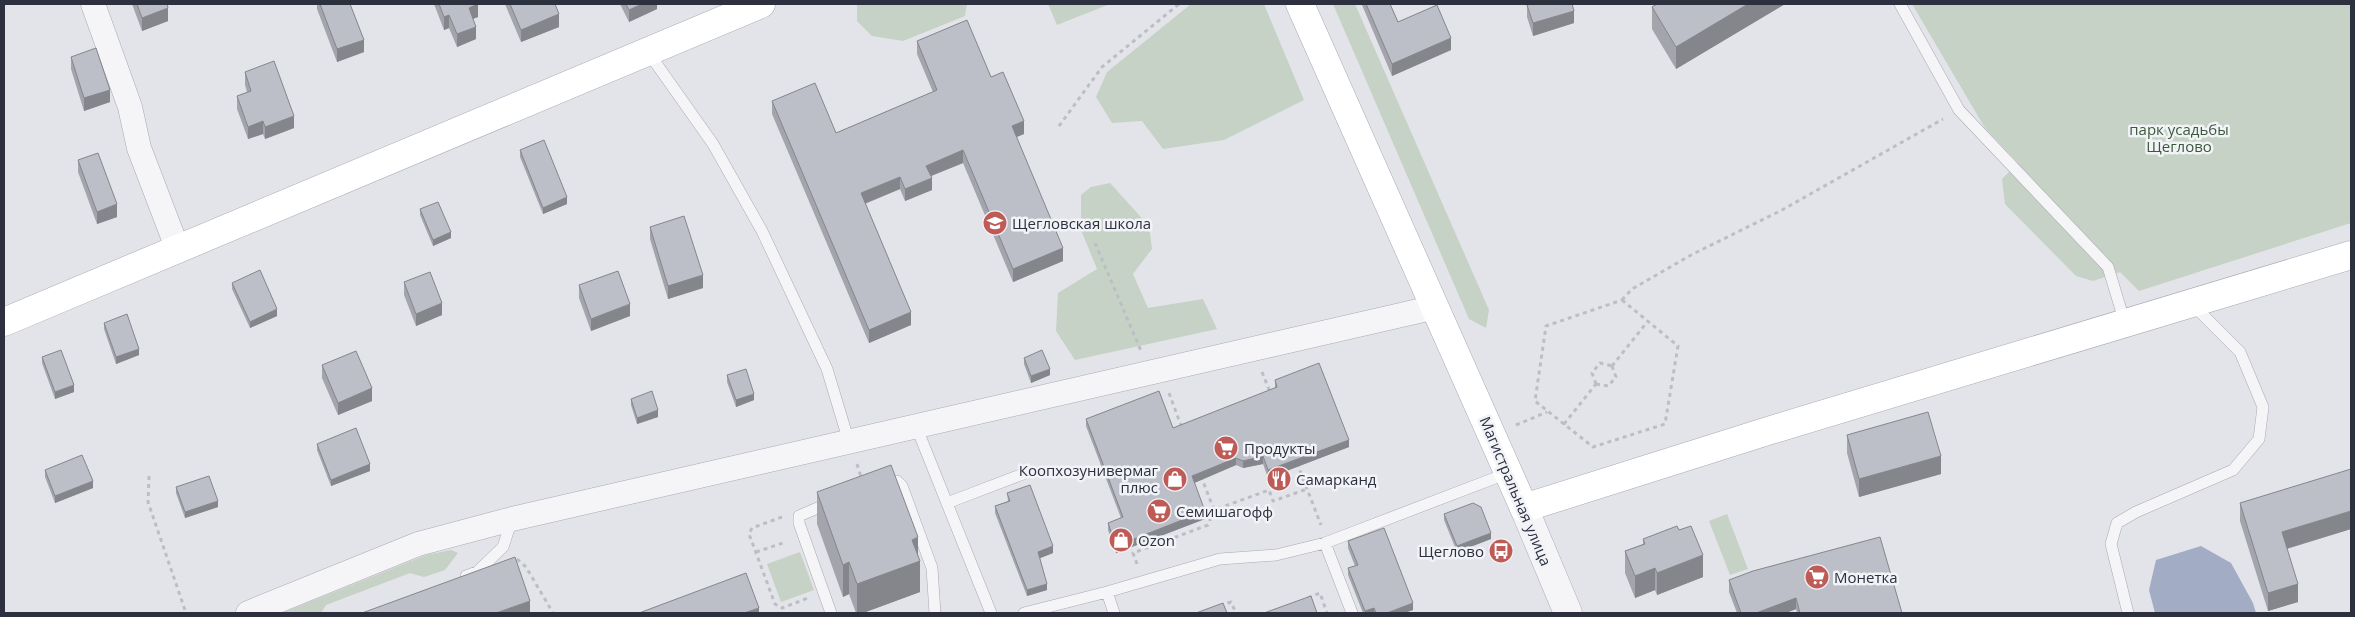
<svg xmlns="http://www.w3.org/2000/svg" width="2355" height="617" font-family="'Open Sans',sans-serif">
  <rect width="100%" height="100%" fill="#e3e4e9"/>
  <path fill="#c6d2c5" d="M857 4H967L965 16 903 41 872 36 857 21Z
    M1048 4H1110L1057 25Z
    M1191 4H1264L1304 100 1224 140 1163 149 1142 121 1112 123 1096 97 1107 72Z
    M1333 4H1355L1489 310 1486 328 1469 319Z
    M1912 4H2351V223L2139 291 2120 272 2093 281 2076 276 2005 204 2002 179 2018 163 1985 128Z
    M1110 183 1149 226 1152 249 1133 274 1148 308 1203 299 1217 329 1075 360 1056 331 1058 293 1097 269 1081 230V195L1091 187Z
    M1727 514 1748 569 1730 575 1709 521Z
    M451 550 458 553 445 570 424 577 410 573 326 605 321 613H282L426 555Z
    M800 552 814 590 781 602 767 564Z"/>
  <path fill="#a2acc5" d="M2201 546 2231 563 2253 603 2256 613H2155L2149 590 2156 560Z"/>
  <g fill="none" stroke-linecap="round" stroke-linejoin="round">
    <defs>
      <path id="service" d="M1900 4 1959 110 2108 267 2125 323
        M648 52 713 144 762 231 827 369 849 442
        M916 426 991 613
        M882 484 897 481 902 486 932 568 935 613
        M829 503 799 516V523L831 613
        M947 503 1023 474
        M1325 543 1352 613
        M466 576 477 572 503 547 512 519
        M1107 592 1114 613
        M1024 613 1107 592 1220 559 1276 555 1325 543 1508 473
        M2128 613 2111 544 2117 523 2136 512 2233 470 2259 439 2263 407 2240 352 2192 304"/>
      <path id="minor" d="M93 4 130 107 139 148 178 250
        M248 613 418 544 512 519 1436 307"/>
      <path id="tertiary" d="M1524 508 1568 613"/>
      <path id="secondary" d="M1300 4 1524 508 1771 430 2351 255
        M4 322 761 4"/>
    </defs>
    <use href="#service" stroke="#a9aab3" stroke-width="12"/>
    <use href="#minor" stroke="#a9aab3" stroke-width="25"/>
    <use href="#tertiary" stroke="#a9aab3" stroke-width="29"/>
    <use href="#secondary" stroke="#a9aab3" stroke-width="29"/>
    <path stroke="#bdbec4" stroke-width="3" stroke-dasharray="4 4" stroke-linecap="butt" d="M1059 126 1102 67 1179 4
      M1095 243 1141 351
      M1622 300 1678 346 1665 424 1593 447 1535 401 1546 326Z
      M1622 300 1632 289 1691 255 1782 210 1943 119
      M1612 366 1648 321
      M1262 372 1270 392
      M1596 384 1592 373 1600 363 1612 366
      M1596 384 1608 386 1616 377 1612 366
      M1169 393 1182 428
      M1564 424 1596 384
      M1516 425 1547 412
      M1297 463 1321 525
      M857 464 862 480
      M149 476 148 502 186 613
      M1201 476 1214 510
      M782 517 752 528 749 534 775 604 782 608 808 598
      M756 552 786 542
      M517 559 526 567 553 613
      M1137 564 1133 553 1208 525 1214 510 1269 490 1273 501 1307 489
      M1308 598 1320 593 1327 613
      M1220 606 1231 602 1236 613"/>
    <use href="#service" stroke="#f5f5f8" stroke-width="11"/>
    <use href="#minor" stroke="#f5f5f8" stroke-width="24"/>
    <use href="#tertiary" stroke="#f5f5f8" stroke-width="28"/>
    <use href="#secondary" stroke="#fff" stroke-width="28"/>
  </g>
  <path fill="#a3a4ac" d="M132 4H167L168 21 142 31Z
    M317 4H350L364 52 337 62 317 9Z
    M434 4H478V17L473 19 476 39 457 47 449 28 444 30Z
    M505 4H555L559 27 521 42Z
    M620 4H657V9L629 22Z
    M1362 4H1390L1398 22 1451 50 1392 76 1362 5Z
    M1657 4H1785L1676 69 1652 29V7Z
    M1527 5 1574 23 1533 36 1527 17Z
    M917 41 991 77 1024 134 1016 137 1063 261 1013 282 963 163 931 176 932 190 905 201 900 189 865 204 911 325 869 343 772 114V101L836 133 933 92 917 54Z
    M71 57 110 102 84 111 71 69Z
    M245 72 294 128 265 139 263 134 248 139 237 109V96L247 92 245 85Z
    M520 150 567 204 543 214 520 157Z
    M78 160 117 217 97 224 78 172Z
    M420 209 451 238 433 246 420 215Z
    M650 227 703 288 668 299 650 239Z
    M404 282 442 315 416 326 404 295Z
    M232 283 277 316 250 328 232 289Z
    M579 285 630 316 591 331 579 298Z
    M104 323 139 355 116 364 104 329Z
    M42 357 74 392 55 399 42 363Z
    M1024 358 1050 375 1031 383 1024 364Z
    M322 365 372 401 338 415 322 378Z
    M727 375 754 400 736 407 727 382Z
    M1275 380 1349 447 1268 478 1263 464 1243 468 1236 465 1194 483 1205 519 1116 553 1108 530V523L1121 518 1086 426V419L1173 428 1275 388Z
    M631 399 658 417 637 424 631 405Z
    M1847 435 1941 474 1859 497 1847 453Z
    M317 444 370 471 331 486 317 450Z
    M45 470 93 488 55 503 45 477Z
    M176 487 218 507 185 518 176 493Z
    M817 492 918 555 920 592 863 613H856L849 594 843 597 817 524Z
    M1007 493 1053 553 1040 558 1047 590 1027 596 995 513V506L1008 501Z
    M2240 503 2351 529 2287 549 2298 602 2268 611 2240 521Z
    M1444 514 1491 539 1457 552 1444 520Z
    M1643 539 1703 577 1657 595 1655 590 1635 598 1625 573V551L1643 544Z
    M1348 541 1413 610 1404 613H1363L1348 575V568L1355 566 1348 548Z
    M1729 580 1902 613H1797L1796 609 1786 613H1737L1729 592Z"/>
  <path fill="#84868c" d="M478 4V17L469 20V8Z
    M642 4H657V9L629 22V10Z
    M1748 4H1785L1676 69V47Z
    M168 8V21L142 31V18Z
    M1574 11V23L1533 36V23Z
    M559 14V27L521 42V30Z
    M449 15V28L444 30V17Z
    M476 27V39L457 47V34Z
    M1451 38V50L1392 76V64Z
    M364 40V52L337 62V49Z
    M110 90V102L84 111V98Z
    M294 116V128L265 139V127Z
    M263 121V134L248 139V127Z
    M1024 121V134L1012 139V126Z
    M963 150V163L926 178V166Z
    M900 177V189L861 205V193Z
    M932 178V190L905 201V189Z
    M567 197V204L543 214V208Z
    M117 204V217L97 224V212Z
    M451 232V238L433 246V240Z
    M1063 248V261L1013 282V269Z
    M703 275V288L668 299V286Z
    M442 303V315L416 326V314Z
    M630 304V316L591 331V319Z
    M277 309V316L250 328V322Z
    M911 312V325L869 343V330Z
    M139 349V355L116 364V357Z
    M1050 369V375L1031 383V376Z
    M74 385V392L55 399V392Z
    M372 388V401L338 415V403Z
    M754 394V400L736 407V400Z
    M658 410V417L637 424V418Z
    M1349 440V447L1268 478V470Z
    M1263 456V464L1243 468V461Z
    M1941 456V474L1859 497V479Z
    M1236 458V465L1192 484V476Z
    M370 464V471L331 486V480Z
    M93 481V488L55 503V496Z
    M218 501V507L185 518V512Z
    M1205 511V519L1116 553V546Z
    M2351 511V529L2282 550V532Z
    M1491 533V539L1457 552V546Z
    M918 537V561H920V592L863 613H857V584L912 540Z
    M1053 546V553L1038 559V552Z
    M1703 555V577L1657 595V573Z
    M849 562V594L843 597V565Z
    M1655 568V590L1635 598V576Z
    M1047 584V590L1027 596V590Z
    M2298 584V602L2268 611V593Z
    M1796 598V609L1786 613H1756Z
    M530 601V613H496Z
    M1413 603V610L1404 613H1387Z
    M759 608V613H744Z
    M1374 608V613H1365V611Z"/>
  <path fill="#bdbfc8" stroke="#84868c" d="M137 4H167L168 8 142 18Z
    M320 4H350L364 40 337 49Z
    M439 4H478L469 8 476 27 457 34 449 15 444 17Z
    M510 4H555L559 14 521 30Z
    M626 4H642L629 10Z
    M1366 4H1390L1398 22 1437 5 1451 38 1392 64Z
    M1531 4H1572L1574 11 1533 23 1527 5Z
    M1657 4H1748L1676 47 1652 7Z
    M967 20 991 77 1003 72 1024 121 1012 126 1063 248 1013 269 963 150 926 166 932 178 905 189 900 177 861 193 911 312 869 330 772 101 815 83 836 133 937 90 917 41Z
    M96 48 110 90 84 98 71 57Z
    M274 61 294 116 265 127 263 121 248 127 237 96 251 91 245 72Z
    M544 140 567 197 543 208 520 150Z
    M98 153 117 204 97 212 78 160Z
    M438 202 451 232 433 240 420 209Z
    M684 216 703 275 668 286 650 227Z
    M260 270 277 309 250 322 232 283Z
    M618 271 630 304 591 319 579 285Z
    M430 272 442 303 416 314 404 282Z
    M127 314 139 349 116 357 104 323Z
    M61 350 74 385 55 392 42 357Z
    M1042 350 1050 369 1031 376 1024 358Z
    M356 351 372 388 338 403 322 365Z
    M1319 363 1349 440 1268 470 1263 456 1243 461 1236 458 1192 476 1205 511 1116 546 1108 523 1123 517 1086 419 1159 391 1173 428 1277 387 1275 380Z
    M746 369 754 394 736 400 727 375Z
    M652 391 658 410 637 418 631 399Z
    M1928 412 1941 456 1859 479 1847 435Z
    M356 428 370 464 331 480 317 444Z
    M82 455 93 481 55 496 45 470Z
    M891 465 918 537 912 540 920 561 857 584 849 562 843 565 817 492Z
    M2351 469V511L2282 532 2298 584 2268 593 2240 503Z
    M209 476 218 501 185 512 176 487Z
    M1030 485 1053 546 1038 552 1047 584 1027 590 995 506 1010 501 1007 493Z
    M1473 503 1481 507 1491 533 1457 546 1444 514Z
    M1677 526 1679 530 1691 526 1703 555 1657 573 1655 568 1635 576 1625 551 1645 544 1643 539Z
    M1384 528 1413 603 1387 613H1376L1374 608 1365 611 1348 568 1358 565 1348 541Z
    M1880 537 1902 613H1800L1796 598 1756 613H1741L1729 580 1753 571Z
    M515 557 530 601 496 613H362Z
    M746 573 759 608 744 613H639Z
    M1311 596 1317 613H1264Z
    M1223 603 1227 613H1196Z"/>
  <defs>
    <symbol id="school-disc" viewBox="-11 -11 22 22"><circle r="9.5" fill="#bf5b57" stroke="#f2f3f7"/><path d="M0-5L7-2L0 1L-7-2ZM-4 1L0 2.5L4 1V4Q0 6-4 4Z" fill="#fff"/></symbol>
    <symbol id="supermarket-disc" viewBox="-11 -11 22 22"><circle r="9.5" fill="#bf5b57" stroke="#f2f3f7"/><path d="M-6-5.5h2.5l.6 2H6L4.5 2H-2.5L-4.4-4H-6ZM-1.5 3.2a1.3 1.3 0 1 0 .1 0ZM3 3.2a1.3 1.3 0 1 0 .1 0Z" fill="#fff"/></symbol>
    <symbol id="shop-disc" viewBox="-11 -11 22 22"><circle r="9.5" fill="#bf5b57" stroke="#f2f3f7"/><path d="M-5-2.5h2.3a2.7 3.5 0 0 1 5.4 0H5L5.5 6h-11ZM-1.5-2.5h3a1.5 2.3 0 0 0-3 0Z" fill="#fff"/></symbol>
    <symbol id="restaurant-disc" viewBox="-11 -11 22 22"><circle r="9.5" fill="#bf5b57" stroke="#f2f3f7"/><path d="M-5-6h1v4h1v-4h1v4h1v-4h1v5L-1.5 .5V6h-2V.5L-5-1ZM5-6V6H3V1.5H1.5Q1.5-4 5-6Z" fill="#fff"/></symbol>
    <symbol id="bus-disc" viewBox="-11 -11 22 22"><circle r="9.5" fill="#bf5b57" stroke="#f2f3f7"/><path d="M-5-6H5V4H4V6H2V4H-2V6H-4V4H-5ZM-3.5-4V0h7V-4ZM-3.5 1.2v1.5H-2V1.2ZM2 1.2v1.5H3.5V1.2Z" fill="#fff"/></symbol>
  </defs>
  <g fill-rule="evenodd">
    <use href="#school-disc" x="981" y="209" width="28" height="28"/>
    <use href="#supermarket-disc" x="1212" y="434" width="28" height="28"/>
    <use href="#shop-disc" x="1161" y="465" width="28" height="28"/>
    <use href="#restaurant-disc" x="1265" y="465" width="28" height="28"/>
    <use href="#supermarket-disc" x="1145" y="497" width="28" height="28"/>
    <use href="#shop-disc" x="1107" y="526" width="28" height="28"/>
    <use href="#bus-disc" x="1487" y="537" width="28" height="28"/>
    <use href="#supermarket-disc" x="1803" y="563" width="28" height="28"/>
  </g>
  <g text-anchor="middle" dominant-baseline="central" stroke-width="5" stroke-linejoin="round" paint-order="stroke">
    <g font-size="15" fill="#3b593c" stroke="#f2f3f7">
      <text x="2179" y="129">парк усадьбы<tspan x="2179" dy="17">Щеглово</tspan></text>
    </g>
    <g font-size="15" fill="#2d303f" stroke="#f2f3f7" text-anchor="start">
      <text x="1012" y="223">Щегловская школа</text>
      <text x="1244" y="448">Продукты</text>
      <text x="1158" y="470" text-anchor="end">Коопхозунивермаг<tspan x="1158" dy="17">плюс</tspan></text>
      <text x="1296" y="479">Самарканд</text>
      <text x="1176" y="511">Семишагофф</text>
      <text x="1138" y="540">Ozon</text>
      <text x="1484" y="551" text-anchor="end">Щеглово</text>
      <text x="1834" y="577">Монетка</text>
    </g>
    <g font-size="15" fill="#2d303f" stroke="#f2f3f7">
      <text transform="translate(1516 491) rotate(67)">Магистральная улица</text>
    </g>
  </g>
  <rect width="2355" height="617" fill="none" stroke="#2d303f" stroke-width="10"/>
</svg>
